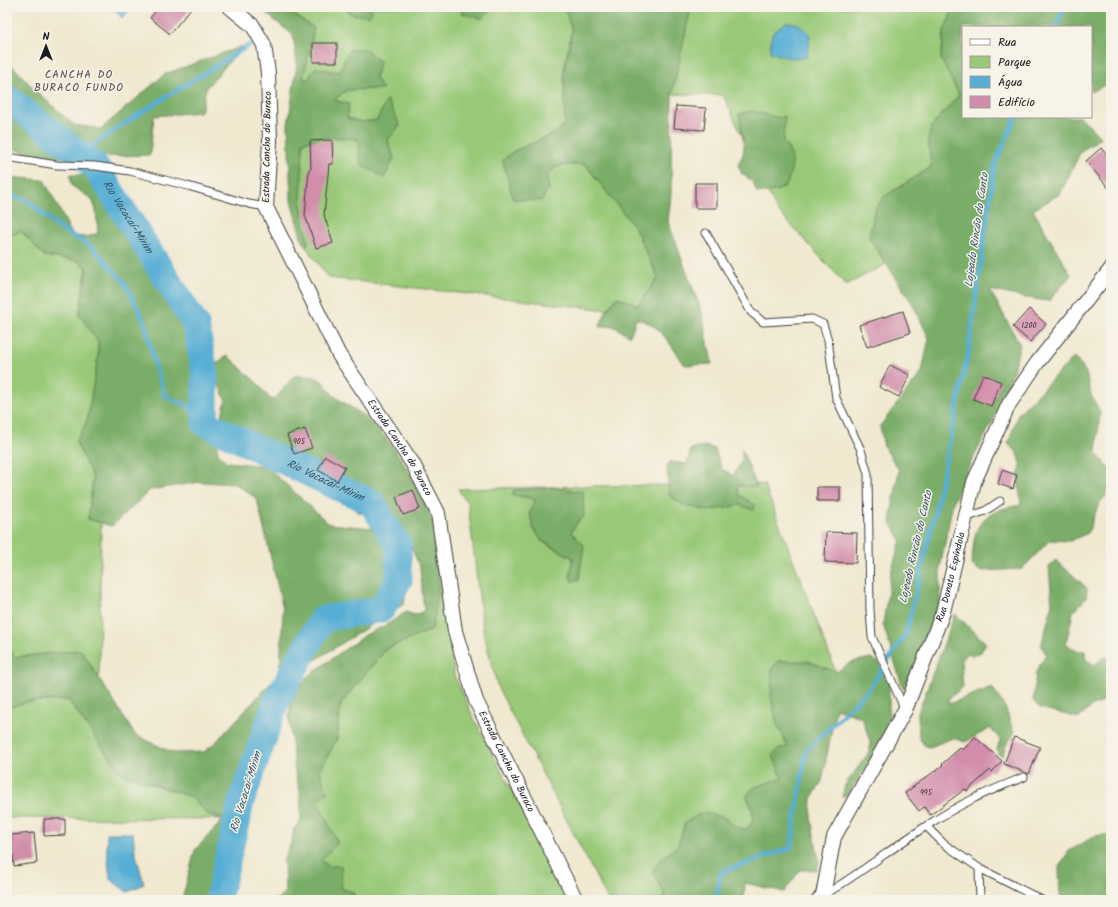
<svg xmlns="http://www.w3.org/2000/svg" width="1118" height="907" font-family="Kalam,sans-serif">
  <rect width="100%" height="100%" fill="#f7f3e8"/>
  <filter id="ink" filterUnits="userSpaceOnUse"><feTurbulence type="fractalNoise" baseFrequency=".025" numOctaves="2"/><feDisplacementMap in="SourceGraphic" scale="8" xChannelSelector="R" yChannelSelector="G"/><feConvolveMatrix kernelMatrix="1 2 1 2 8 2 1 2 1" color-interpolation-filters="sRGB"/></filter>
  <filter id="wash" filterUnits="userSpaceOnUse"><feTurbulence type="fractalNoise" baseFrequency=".012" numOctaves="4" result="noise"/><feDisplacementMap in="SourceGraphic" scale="16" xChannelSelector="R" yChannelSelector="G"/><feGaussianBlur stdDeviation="0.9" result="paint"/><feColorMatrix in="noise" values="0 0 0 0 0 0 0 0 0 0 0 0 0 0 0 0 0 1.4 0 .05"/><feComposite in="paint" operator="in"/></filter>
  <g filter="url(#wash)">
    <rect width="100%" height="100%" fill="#f0e8cf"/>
    <path fill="#99c978" stroke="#5a724a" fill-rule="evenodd" d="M282 7H564L572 30 564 70 565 124 554 134 514 151 503 160 506 173 549 189 546 175 558 166 585 164 635 228 658 278 638 305 617 297 607 310 329 278 306 247 308 243 301 205 303 142 325 137 358 139 394 159 388 140 387 100 377 120 362 122 346 118 333 100 347 90 349 50 339 72 315 68 308 80 302 78 314 28Z
      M691 7H954L944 31 941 58 959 95 932 126 928 140 931 167 884 197 875 209 869 237 886 264 846 285 776 209 723 95 672 94Z
      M21 231 44 256 78 261 87 268 79 315 98 341V357L87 421 76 442 93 478 88 519 101 523 99 678 81 650 16 657 7 648V625L10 616 7 610V237Z
      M764 484 836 672 808 661 777 724 788 747 782 778 753 788 747 796 753 813V822L747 830 738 828 721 816 685 823 678 845 657 863 665 895 662 900H608L498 688 483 630 468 504 458 489 584 486ZM556 488 583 492 579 520 571 532 579 579 570 577 573 558 541 541 530 513 535 499 512 494 514 490Z
      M438 535 454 675 474 719 570 900H356L353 892 342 889 330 867 320 860 318 801 327 793 320 771 337 738 341 703 387 648 432 630C435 610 440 588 438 568 437 554 432 550 438 535Z
      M68 700 122 774 192 797 207 814 224 819 7 818V708L27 702Z"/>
    <path fill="#7aad68" stroke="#4b6442" d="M258 7H282L314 28 303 78 308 80 315 68 339 72 349 50 364 49 380 61 375 78 383 89 347 90 334 100 349 104 347 118 362 122 377 120 387 99 400 125 388 140 394 159 384 178 361 164 358 139 325 137 303 142 301 205 308 243 306 247 301 237 291 201 288 125 297 64 293 35Z
      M345 7H368L373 11 369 16 350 14Z
      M462 7H494L482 19 461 13Z
      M564 7H691L672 94 671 194 668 222 702 313 712 364 685 365C672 348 660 322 636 319L630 336 613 326 599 327 607 310 617 297 638 305 658 278 635 228 585 164 558 166 546 175 549 189 541 201 513 199 503 160 514 151 554 134 565 124 564 70 572 30Z
      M954 7H1111V82L1091 92V27H963V117H1081L1101 138 1081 151 1060 194 1033 210 1071 275 1049 301 1026 298 990 290 1020 345 1006 396 966 472 953 502 940 568V610L903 689 883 624 891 572 901 540 890 521 899 470 884 447 880 426 922 372 929 338 912 303 869 237 875 209 884 197 931 167 928 140 932 126 959 95 941 59 944 31Z
      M243 46 206 88 201 112 154 116 150 155 51 158 7 148V60L36 91 74 125 101 129 165 74Z
      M752 111 780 118 785 116 783 142C797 159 792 165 787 185L777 191 757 193 753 182 741 173 738 164 743 155 744 145 739 114Z
      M70 175H95L164 273 208 363 218 453 227 462 266 466 329 524 372 528 392 546 408 581 404 604 306 666 281 706 271 748 247 783 251 811 220 900H182L195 850 224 819 207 814 192 797 122 774 68 700 27 702 7 708V648L16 657 81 650 135 735 174 753 204 752 215 743 280 673 283 609 257 499 236 484 200 482 150 490 112 526 88 519 93 478 76 442 87 421 98 357V341L79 315 87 268 78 261 44 256 21 231 7 237V177L44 180 73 236 86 237 98 233 96 210 92 199 72 186Z
      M228 356 258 384 270 399H275L294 376C303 376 316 375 323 382 327 386 330 392 334 396 345 404 357 410 367 419 402 450 421 492 438 535 432 550 437 554 438 568 440 589 435 610 432 630L387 648 341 703 337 738 320 771 327 793 318 802 338 843 321 860 330 867 341 865 342 889 353 892 356 900H267L279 899 285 891 284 859 292 840 294 829 300 822 301 817 300 791 295 772 289 716 291 700 296 691 308 676 365 635 388 624 406 612 415 615 424 611 420 568 410 544 373 516 358 512 339 493 314 486 265 458 233 451C217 440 220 417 226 401L214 373C215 364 220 359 228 356Z
      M1073 358 1081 364 1086 373 1091 395 1100 412 1096 453 1109 468 1111 481 1106 496 1099 503 1088 533 1070 541 1050 540 1022 569 980 571 972 565C974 537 972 520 1002 509 1008 507 1015 506 1021 505L1018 476 1021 466 1016 451 1008 444 1018 414Z
      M705 446 715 449 721 468 733 476 742 460V450L757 487 737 486 739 495 755 505 754 510 740 505 708 511 683 505 669 495 667 466 670 462 687 464 691 449Z
      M556 488 583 492 584 517 579 520 571 532 584 545 579 579 572 582 570 577 573 558 541 540 533 528 530 513 535 499 512 495 514 490Z
      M1056 560 1087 588 1086 598 1073 612 1066 643 1074 650 1085 651 1086 660 1095 665 1103 658 1111 657V697L1093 706 1079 718 1040 708 1033 701 1036 672 1046 654 1041 646 1052 606 1049 566Z
      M955 614 986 643 981 652 972 656 968 653 961 661 963 687 948 699 949 704 992 687 1006 709 1014 734 1005 747 1003 756 998 754 997 749 1000 740 991 728 965 742 953 738 930 747 925 746 919 738 918 713Z
      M871 658 879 663 889 679V727L875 753 849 793 842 798 845 785 870 751V741L862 718 836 708 822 781 812 798 811 817 819 861 817 870H800L784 892 745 883 744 900H662L665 895 653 872 657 863 678 845 685 823 701 813 721 816 738 828 747 829C758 816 752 810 747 796L753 788 782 778 773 756 779 748 788 747 777 724 771 697 772 668 778 661H808L836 672 852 662Z
      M1111 834V900H1070L1060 896 1059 867 1069 851 1095 836Z"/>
    <path fill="#57aed4" stroke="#3a6578" d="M112 7H133L122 18Z
      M786 22 799 24 810 35 807 57 789 58 770 52 772 34Z
      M107 833H133L135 851 144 884 127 892 110 879 107 852Z"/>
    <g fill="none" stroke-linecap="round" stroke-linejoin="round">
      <path stroke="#57aed4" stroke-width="4.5" d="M1056 27 1065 7
        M80 154 134 117 251 44
        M7 194 28 201 59 228 92 247 125 283 145 323 155 365 165 396 189 406 195 416 205 423
        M716 900 721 872 791 848 806 751 869 689 906 634 934 517 968 354 995 164 1016 117"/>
      <path stroke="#57aed4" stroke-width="27" id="s1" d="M7 98 95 166 196 325 205 373V423L337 487 371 502 398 544 399 580 382 609 322 619 277 700 241 802 218 900"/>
    </g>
    <g id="blocks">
      <path fill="#d18daa" d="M159 7H192L170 34 150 18Z
        M313 43H337V62H313Z
        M676 106 706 108 704 130 674 128Z
        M332 140 333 164H329L324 215 333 243 316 248 305 215 309 169H311L310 141Z
        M1101 148 1111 160V191L1086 161Z
        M695 183H717V208H695Z
        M1029 309 1046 324 1030 342 1013 327Z
        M903 311 910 333 867 347 859 325Z
        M890 365 910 375 899 397 879 387Z
        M983 374 1001 382 991 406 973 399Z
        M305 429 312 448 294 454 287 435Z
        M325 456 345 467 337 481 318 470Z
        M1002 470 1017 475 1013 489 998 484Z
        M817 487H840V501H817Z
        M413 490 420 509 403 515 396 497Z
        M826 532 857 533 856 563 825 562Z
        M975 737 1002 761 992 772 990 770 967 791 965 789 930 815 924 807 919 811 905 793 943 765 942 764 960 748 963 750Z
        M1014 737 1040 747 1029 774 1004 764Z
        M44 819H65V835L44 836Z
        M34 833 37 863 14 866 11 835Z"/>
    </g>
  </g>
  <g filter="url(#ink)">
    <use href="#blocks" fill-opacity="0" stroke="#3c3b37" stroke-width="1"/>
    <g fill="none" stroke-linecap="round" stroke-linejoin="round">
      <defs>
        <path id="lane" d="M7 157 57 165 95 166 130 171 188 186 249 204 266 207
          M706 233 751 312 763 322 812 319 823 324 828 340 836 398 861 450 868 474 870 610 872 637 905 710
          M965 518 985 511 1000 501
          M926 826 944 844 979 868 1042 900
          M979 868 980 900
          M824 895C874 865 920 825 973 799 989 791 1007 784 1024 777"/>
        <g id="street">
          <path id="s2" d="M230 7 253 26 264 45 268 73 270 141 266 207 339 355 413 464 438 513 455 631 476 701 576 900"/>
          <path id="s3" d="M819 900 823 895 834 837 905 710 943 612 974 482 990 446 1009 404 1037 363 1111 269"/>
        </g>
      </defs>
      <use href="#lane" stroke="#3c3b37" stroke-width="9"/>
      <use href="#street" stroke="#3c3b37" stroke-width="16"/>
      <use href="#lane" stroke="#fff" stroke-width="7"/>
      <use href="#street" stroke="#fff" stroke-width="14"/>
    </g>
  </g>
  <g text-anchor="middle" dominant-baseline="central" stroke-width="3" stroke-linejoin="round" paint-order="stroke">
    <g font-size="8" fill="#493840">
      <text x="1029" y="325">1200</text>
      <text x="299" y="441">905</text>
      <text x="926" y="792">995</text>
    </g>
    <g font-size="10" fill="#1c1c1c" stroke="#f7f3e8">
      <text transform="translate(267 147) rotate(-89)">Estrada Cancha do Buraco</text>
      <text stroke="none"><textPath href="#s2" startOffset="490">Estrada Cancha do Buraco</textPath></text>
      <text stroke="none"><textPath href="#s3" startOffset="352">Rua Donato Espíndola</textPath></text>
      <text stroke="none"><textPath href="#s2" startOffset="826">Estrada Cancha do Buraco</textPath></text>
    </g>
    <g font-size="11" letter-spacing="1" fill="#5b444e" stroke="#f7f3e8">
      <text x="79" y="75">CANCHA DO<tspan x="79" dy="13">BURACO FUNDO</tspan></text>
    </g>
    <g font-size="11" font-style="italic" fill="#345666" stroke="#f7f3e8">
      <text stroke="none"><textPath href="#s1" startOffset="172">Rio Vacacaí-Mirim</textPath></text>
      <text transform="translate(977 230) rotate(-82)">Lajeado Rincão do Canto</text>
      <text stroke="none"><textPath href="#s1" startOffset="532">Rio Vacacaí-Mirim</textPath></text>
      <text transform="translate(916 547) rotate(-77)">Lajeado Rincão do Canto</text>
      <text transform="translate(246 792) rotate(-73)">Rio Vacacaí-Mirim</text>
    </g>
  </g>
  <rect width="1118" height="907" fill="none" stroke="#f7f3e8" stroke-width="24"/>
  <rect x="962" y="26" width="130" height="92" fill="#f7f3e8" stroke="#9f9d96"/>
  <rect x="970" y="39" width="20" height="6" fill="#ffffff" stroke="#9f9d96"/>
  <text x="998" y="46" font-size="12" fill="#1c1c1c">Rua</text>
  <rect x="970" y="56" width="20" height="12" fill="#99c978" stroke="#9f9d96"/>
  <text x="998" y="66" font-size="12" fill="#1c1c1c">Parque</text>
  <rect x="970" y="76" width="20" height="12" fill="#57aed4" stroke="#9f9d96"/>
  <text x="998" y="86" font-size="12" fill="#1c1c1c">Água</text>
  <rect x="970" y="96" width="20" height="12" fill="#d18daa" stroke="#9f9d96"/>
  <text x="998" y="106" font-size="12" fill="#1c1c1c">Edifício</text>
  <g transform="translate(46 46)" stroke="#f7f3e8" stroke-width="3" paint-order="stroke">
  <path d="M0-3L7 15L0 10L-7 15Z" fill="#1c1c1c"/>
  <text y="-6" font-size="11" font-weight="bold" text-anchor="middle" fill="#1c1c1c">N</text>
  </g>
</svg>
